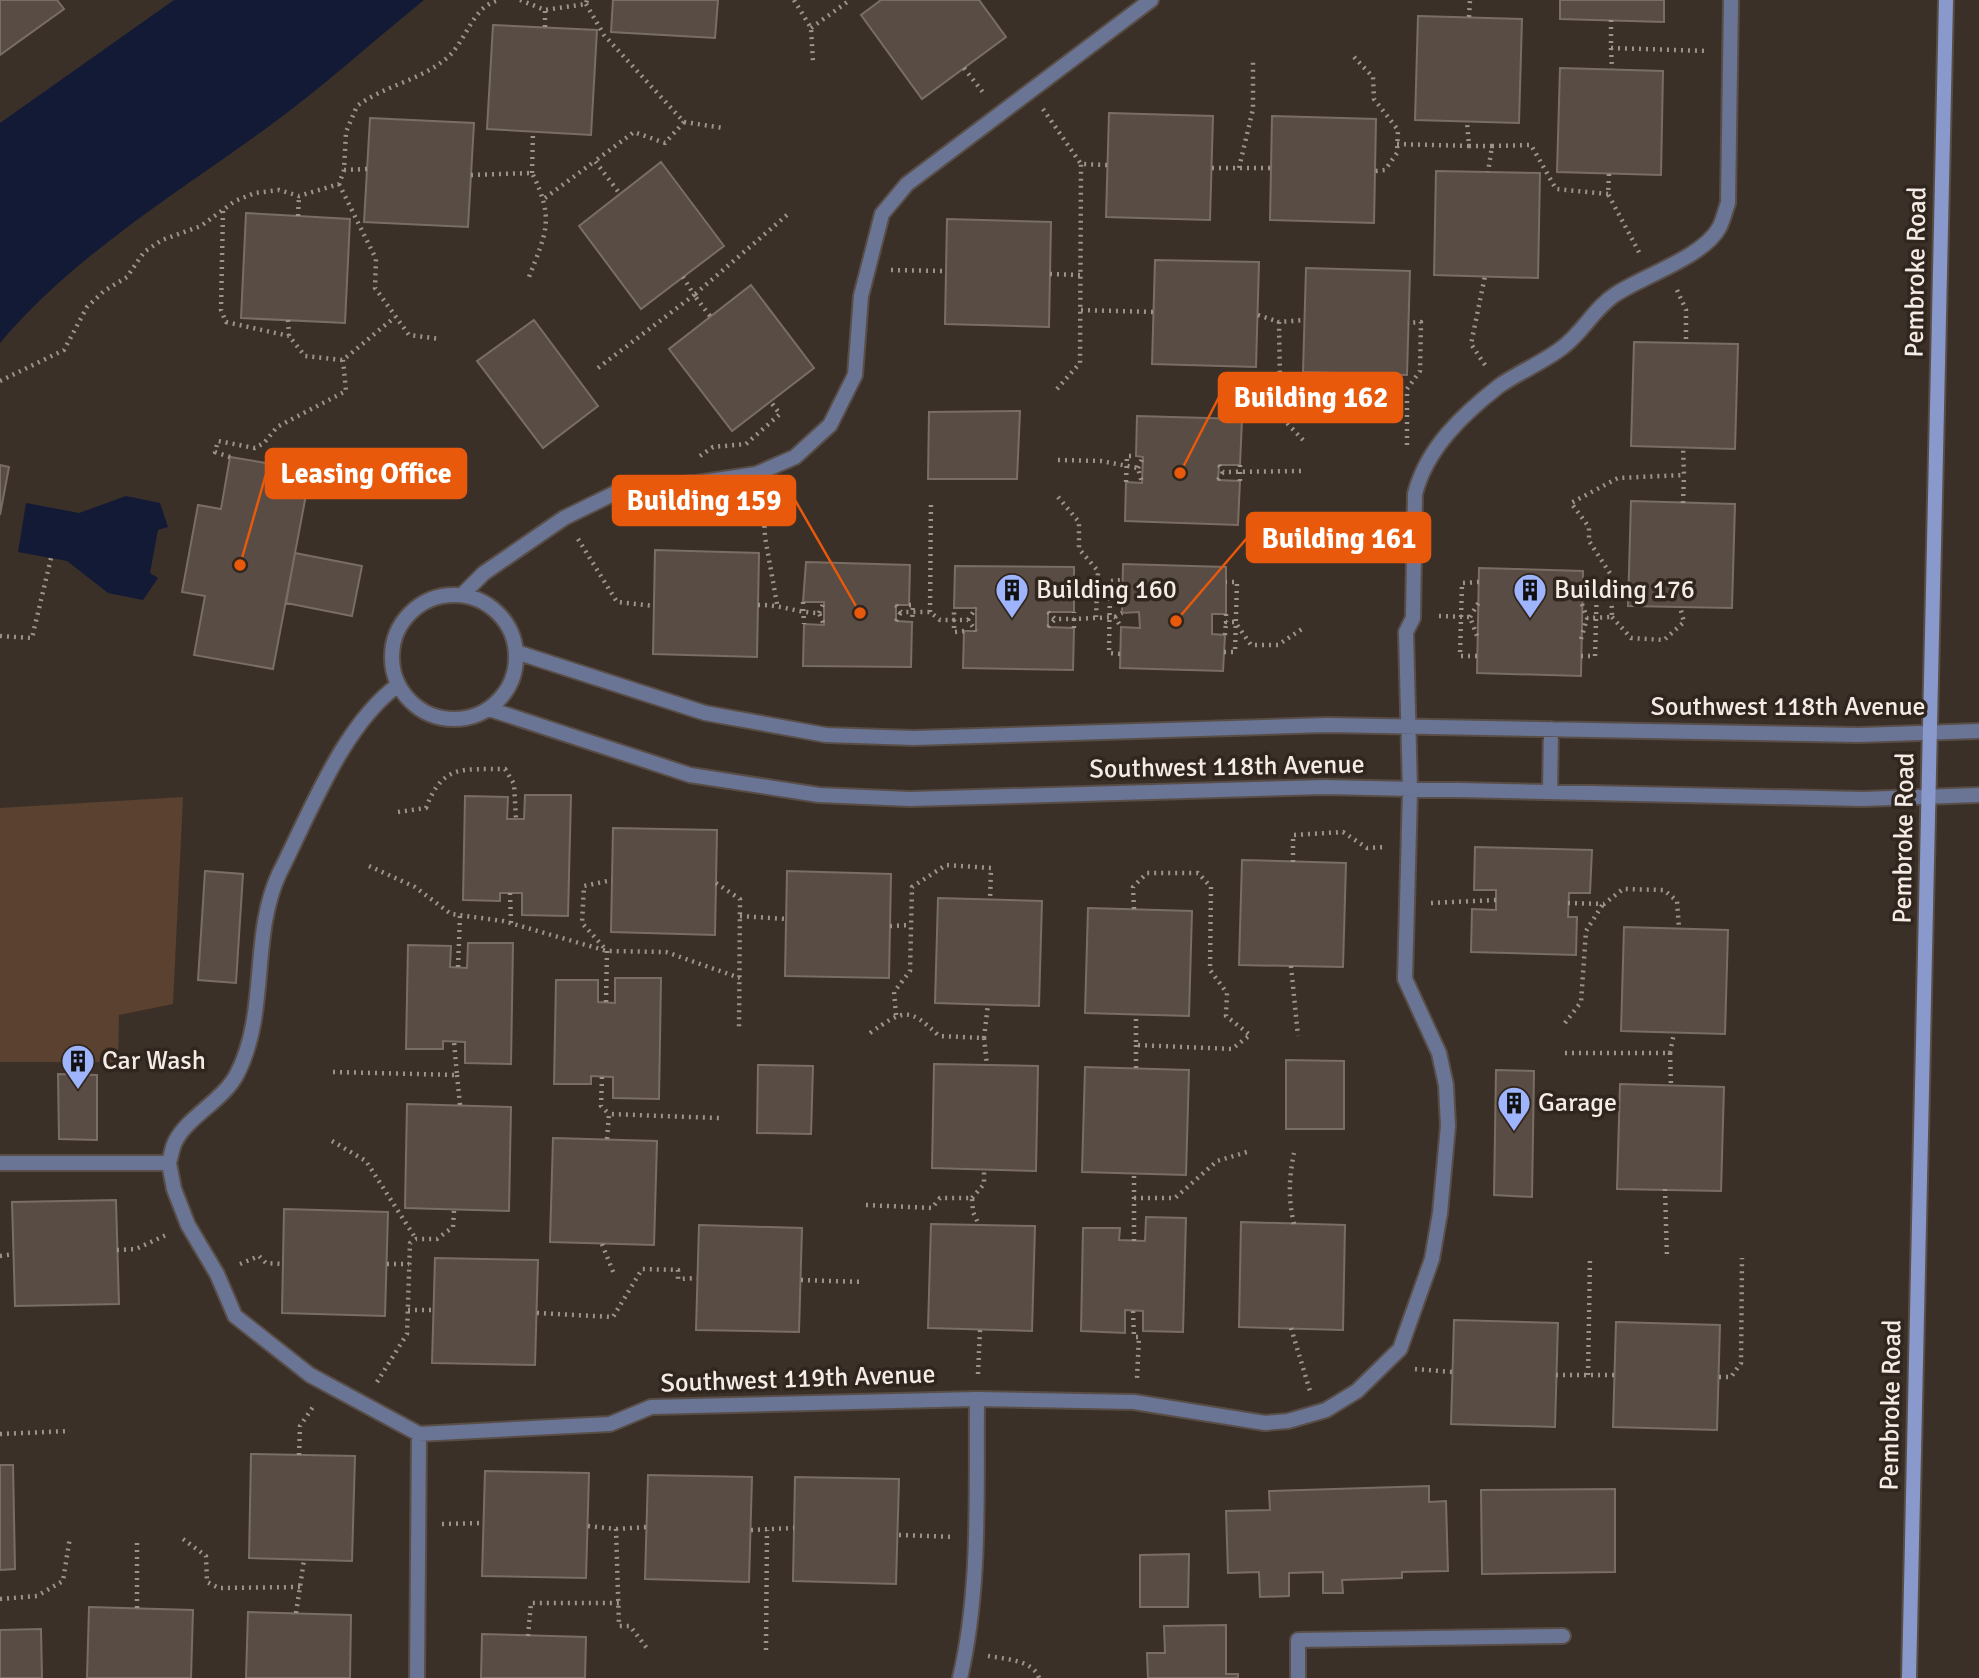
<svg xmlns="http://www.w3.org/2000/svg" width="1979" height="1678" font-family="Signika,sans-serif">
  <rect width="100%" height="100%" fill="#3b3028"/>
  <path fill="#5a4130" d="M183 797 173 1004 119 1015 118 1062H0V808Z"/>
  <path fill="#131a36" d="M174 0H424C372 42 322 88 268 127 177 193 73 256 0 343V123Z
    M126 496 160 503 168 527 158 530 150 573 158 578 143 600 108 593 67 561 18 552 26 503 79 513Z"/>
  <path fill="#594c44" stroke="#7a6d64" stroke-width="2" d="M0 0H57L64 9 0 55Z
    M613 0H718L715 38 611 32Z
    M881 0H979L1006 37 922 99 861 15Z
    M1560 0H1664V22L1560 19Z
    M1418 16 1522 19 1519 123 1415 120Z
    M493 25 597 30 591 135 487 129Z
    M1560 68 1663 71 1661 175 1557 172Z
    M1109 113 1213 116 1210 220 1106 217Z
    M1272 116 1376 119 1374 223 1270 220Z
    M370 118 474 123 468 227 364 222Z
    M661 162 724 246 641 309 579 226Z
    M1436 171 1540 173 1538 278 1434 275Z
    M246 213 350 219 345 323 241 318Z
    M947 219 1051 222 1049 327 945 324Z
    M1155 260 1259 262 1256 367 1152 364Z
    M1306 268 1410 271 1407 375 1303 372Z
    M751 285 814 368 732 431 669 349Z
    M534 320 598 406 543 448 477 361Z
    M1634 342 1738 344 1735 449 1631 446Z
    M1020 411 1017 479H928L929 412Z
    M1137 416 1242 419 1240 465H1219L1218 480 1240 481 1238 525 1125 521 1126 482 1142 483 1143 457 1136 456Z
    M274 450 313 458 273 669 194 655 205 596 182 592 198 505 221 509 230 457 272 464Z
    M0 465 9 467 0 515Z
    M1631 501 1735 504 1732 608 1628 606Z
    M655 550 759 553 757 657 653 654Z
    M295 553 362 566 352 616 286 603Z
    M806 562 910 565 909 605H896V621L912 622 911 667 803 666 804 624 824 625V602H803Z
    M1123 564 1226 567V614H1212V634L1225 635 1223 671 1120 668 1121 627 1140 628 1139 612 1122 613Z
    M955 566 1074 567V612H1048V627L1074 628 1073 670 963 668 964 631H976V608H954Z
    M1479 568 1583 571 1581 676 1477 673Z
    M525 795H571L568 916 522 915V893H500V901L463 900 465 796 508 797 507 819H524Z
    M613 828 717 830 715 935 611 932Z
    M1475 847 1592 850 1590 893H1569L1568 917H1577L1576 955 1471 952 1472 909 1496 910V890H1474Z
    M1242 860 1346 863 1343 967 1239 965Z
    M205 871 243 874 236 983 198 980Z
    M787 871 891 874 889 978 785 976Z
    M938 898 1042 901 1039 1006 935 1003Z
    M1088 908 1192 911 1189 1016 1085 1013Z
    M1624 927 1728 930 1725 1034 1621 1031Z
    M468 943H513L511 1064 465 1063V1042L443 1041V1049H406L408 945 451 946 450 967 467 968Z
    M615 978H661L659 1099 613 1098V1077L591 1076V1084H554L556 980H598V1002L615 1003Z
    M1286 1060 1344 1061V1129H1286Z
    M934 1064 1038 1066 1036 1171 932 1168Z
    M758 1065 813 1066 811 1134 757 1133Z
    M1085 1067 1189 1070 1186 1175 1082 1172Z
    M1496 1070 1534 1071 1532 1197 1494 1195Z
    M58 1074 97 1075V1140L59 1139Z
    M1620 1084 1724 1087 1721 1191 1617 1189Z
    M407 1104 511 1107 509 1211 405 1208Z
    M553 1138 657 1141 654 1245 550 1242Z
    M116 1200 119 1304 15 1306 12 1202Z
    M284 1209 388 1212 385 1316 282 1313Z
    M1146 1217 1186 1218 1183 1332 1143 1331V1311L1125 1310V1333L1081 1331 1083 1228H1120L1119 1240 1145 1241Z
    M1241 1222 1345 1225 1343 1330 1239 1327Z
    M931 1224 1035 1226 1032 1331 928 1328Z
    M699 1225 802 1228 799 1332 696 1330Z
    M435 1258 538 1260 535 1365 432 1363Z
    M1454 1320 1558 1323 1555 1427 1451 1424Z
    M1616 1322 1720 1325 1717 1430 1613 1427Z
    M251 1454 355 1456 352 1561 249 1558Z
    M0 1465H13L15 1569 0 1570Z
    M485 1471 589 1473 586 1578 482 1576Z
    M648 1475 752 1477 749 1582 645 1579Z
    M795 1477 899 1479 896 1584 793 1581Z
    M1429 1486V1502L1446 1501 1448 1571 1402 1572V1578L1342 1580 1343 1593H1323V1572L1289 1573V1596L1260 1597 1259 1572 1228 1573 1226 1511 1270 1510 1269 1491Z
    M1615 1489V1572L1482 1574 1481 1490Z
    M1189 1554 1188 1607H1140V1555Z
    M89 1607 193 1610 191 1678H87Z
    M248 1612 351 1615 350 1678H246Z
    M1226 1625V1674H1238V1678H1148L1147 1653H1165L1164 1626Z
    M41 1629 42 1678H0V1630Z
    M482 1634 586 1637 585 1678H481Z"/>
  <g fill="none" stroke-linecap="round" stroke-linejoin="round">
    <defs>
      <path id="minor" d="M463 594 484 573 564 518 615 493 638 487 697 483 756 474 795 457 830 425 855 375 861 296 882 214 907 184 1151 0
        M392 657a62 62 0 1 1 124 0a62 62 0 1 1-124 0Z
        M516 652 705 713 826 735 914 738 1327 725 1859 735 1979 731
        M489 709 690 775 819 795 910 799 1325 787 1862 799 1979 795
        M1550 792 1551 729
        M0 1163H169L174 1189 188 1225 217 1274 235 1316 310 1375 419 1434 610 1424 651 1407 977 1399 1134 1402 1265 1423 1288 1421 1326 1410 1357 1391 1400 1349 1432 1259 1440 1213 1448 1126 1446 1085 1439 1053 1405 979 1410 791 1406 632 1413 618 1415 494C1426 449 1463 414 1499 386 1519 372 1544 362 1563 347 1583 332 1595 307 1616 294 1643 276 1703 257 1719 228 1723 221 1725 211 1728 203L1731 0
        M169 1163C171 1156 172 1148 175 1142 188 1116 223 1101 237 1074 269 1012 250 937 279 874 310 813 343 725 398 685
        M417 1678 419 1434
        M960 1678C981 1588 976 1491 977 1399
        M1298 1678V1640L1563 1636"/>
      <path id="secondary" d="M1909 1678 1946 0"/>
    </defs>
    <use href="#minor" stroke="#594e47" stroke-width="18"/>
    <use href="#secondary" stroke="#594e47" stroke-width="18"/>
    <path stroke="#9c938c" stroke-width="4.5" stroke-dasharray="2 5" stroke-linecap="butt" d="M520 0 545 10 586 4 587 0
      M794 0 811 28 813 62
      M586 4 604 35 684 122 665 143 634 132 595 161
      M1469 17 1470 0
      M1611 20V48L1708 51
      M545 27V11
      M811 28 850 0
      M1611 48 1612 69
      M1354 57 1373 77 1374 99 1398 130 1397 153 1385 170 1375 171
      M964 68 985 95
      M1043 109 1081 164 1108 165
      M684 122 724 128
      M1397 144 1469 146 1467 122
      M1469 146H1492L1488 172
      M1492 146 1531 145 1556 189 1608 194
      M1212 168H1271
      M1239 168 1253 109V58
      M344 170 367 169
      M532 173 533 131
      M1609 174 1608 194 1640 254
      M471 175 532 173C555 219 546 233 529 277
      M339 184 376 259 375 288 409 335 440 339
      M545 198 595 161 620 194
      M223 211 221 310 226 322 289 336
      M298 216 299 196
      M891 270 946 271
      M1050 274 1081 275
      M1677 290 1686 310V343
      M1081 310 1153 312
      M1258 315 1279 322
      M710 316 694 295 787 215
      M288 320 289 336 305 356 343 360 395 317
      M1485 365 1471 344 1485 276
      M598 368 694 295 683 277
      M0 381 64 350 87 307 104 291 127 277 144 252 162 240 201 226 235 201 255 193 279 190 299 196 339 184 344 170 346 132 357 106C385 85 423 80 449 56 467 39 473 5 500 0
      M1057 389 1080 363 1081 164
      M1303 440 1284 420 1286 391 1280 383 1279 322 1305 320
      M1407 445V389L1420 371 1421 322 1408 323
      M700 456 713 447 746 444 780 414 770 401
      M230 457 215 452 218 441 255 448 264 443 277 427 346 391 343 360
      M1058 460 1101 461 1138 468 1142 483
      M1219 465 1223 472 1303 471
      M1138 468 1143 457
      M1218 480 1223 472
      M1240 481V465
      M1126 482 1127 456H1136
      M1058 497 1079 522V549L1098 571 1096 617
      M763 498 765 537 777 604
      M1683 503 1684 475
      M578 539 617 602 654 606
      M803 602 804 624
      M1582 604 1587 618 1612 617 1611 575 1589 541V527L1571 503 1618 478 1684 475 1683 447
      M758 605C779 604 797 613 819 613L824 625
      M896 605 901 612H930L940 620H954V608
      M909 605H913L912 622
      M930 612 931 500
      M1048 612 1055 619H1074V612
      M819 613 824 602
      M1226 614V622H1235L1251 645H1278L1302 629
      M1439 616 1470 617 1477 636
      M1115 617 1122 613
      M1470 617 1479 602
      M1612 617 1631 638 1664 640 1684 622 1680 607
      M968 620 976 608
      M896 621 901 612
      M1048 627 1055 619
      M1074 628V619L1115 617 1121 627
      M964 631 954 632V620H968L976 631
      M1225 635 1226 622
      M0 636 32 638 51 558
      M1581 639 1587 618
      M1224 652H1235L1237 582H1226
      M1120 654 1109 653 1110 581 1122 580
      M1477 656H1460L1462 583 1479 582
      M1581 656H1595L1597 585 1583 586
      M398 812 426 808C443 763 463 770 505 769L514 784 516 819
      M1293 862V835L1343 832 1367 848 1385 847
      M369 866 415 887 451 914 503 921 607 951 666 952 740 978
      M716 883 740 899 739 1031
      M510 893 511 923
      M1431 903 1496 900
      M1568 903 1604 904 1623 889 1664 890 1677 901 1679 928
      M1134 909 1133 887 1147 873H1198L1211 887 1210 970 1227 993 1226 1016 1250 1035 1232 1049 1136 1045V1014
      M740 916 786 919
      M890 926 911 925
      M1291 966 1298 1036
      M458 967 460 916
      M606 1002 607 951 582 923 584 886 612 880
      M896 1015 894 992 910 971 912 887 946 865 991 868 990 900
      M1565 1023 1581 1002 1586 931 1603 904
      M870 1033C904 1009 909 1007 939 1036L984 1038 987 1065
      M984 1038 988 1004
      M1136 1045V1069
      M1565 1053H1670L1671 1085
      M1670 1053 1674 1033
      M333 1072 457 1075 454 1042
      M457 1075 460 1105
      M602 1077 601 1106 609 1114
      M607 1139 609 1114 719 1118
      M332 1141 366 1161 416 1239
      M1665 1189 1667 1258
      M972 1198 984 1184V1170
      M1134 1198H1175L1217 1161 1250 1151
      M866 1205 932 1208 940 1198H972L973 1212 979 1225
      M1294 1224C1288 1200 1289 1177 1294 1153
      M1134 1241V1173
      M602 1244 614 1274
      M117 1250 136 1249 166 1235
      M0 1256 14 1254
      M240 1264 259 1256 266 1263 282 1264
      M387 1264H409
      M801 1280 863 1282
      M408 1310H433
      M1133 1311 1134 1337H1139L1137 1378
      M537 1313 613 1317 642 1269 678 1270V1279L697 1278
      M1291 1328 1310 1391
      M1415 1369 1452 1372
      M978 1374 980 1330
      M1556 1375H1615
      M1588 1375 1590 1258
      M1719 1377H1731L1741 1363 1742 1258
      M377 1382 407 1334 410 1243 416 1239H437L453 1227 454 1210
      M0 1434 70 1431
      M299 1455 300 1426 315 1404
      M442 1524 483 1523
      M588 1526 616 1529 619 1626H630L649 1651
      M616 1529 647 1527
      M751 1530 794 1528
      M899 1535 954 1537
      M183 1539 206 1556 207 1582 219 1588 300 1587
      M0 1599 37 1596 63 1581 70 1537
      M137 1608V1538
      M296 1613 304 1560
      M528 1636 531 1603H620
      M766 1650 767 1530
      M988 1656C1005 1659 1033 1660 1039 1678"/>
    <use href="#minor" stroke="#6a7494" stroke-width="14"/>
    <use href="#secondary" stroke="#8999cc" stroke-width="14"/>
  </g>
  <defs>
    <symbol id="building-pin" viewBox="-11 -11 22 30"><path d="M0 17L-7.5 6A9.5 9.5 0 1 1 7.5 6Z" fill="#9eb4fd" stroke="#31261e"/><path d="M-4-6H4V6H1V3H-1V6H-4ZM-2.5-4.3h1.7v1.8h-1.7ZM.8-4.3h1.7v1.8H.8ZM-2.5-1h1.7V.8h-1.7ZM.8-1h1.7V.8H.8Z" fill="#111"/></symbol>
  </defs>
  <g fill-rule="evenodd">
    <use href="#building-pin" x="993" y="571" width="38" height="52"/>
    <use href="#building-pin" x="1511" y="571" width="38" height="52"/>
    <use href="#building-pin" x="59" y="1042" width="38" height="52"/>
    <use href="#building-pin" x="1495" y="1084" width="38" height="52"/>
  </g>
  <g text-anchor="middle" dominant-baseline="central" stroke-width="7" stroke-linejoin="round" paint-order="stroke">
    <g font-size="26" fill="#f4ece7" stroke="#31261e">
      <text transform="translate(1916 272) rotate(-89)">Pembroke Road</text>
      <text x="1788" y="707">Southwest 118th Avenue</text>
      <text transform="translate(1227 767) rotate(-1)">Southwest 118th Avenue</text>
      <text transform="translate(1904 838) rotate(-89)">Pembroke Road</text>
      <text transform="translate(798 1379) rotate(-2)">Southwest 119th Avenue</text>
      <text transform="translate(1891 1405) rotate(-89)">Pembroke Road</text>
    </g>
    <g font-size="26" fill="#f4ece7" stroke="#31261e" text-anchor="start">
      <text x="1036" y="590">Building 160</text>
      <text x="1554" y="590">Building 176</text>
      <text x="102" y="1061">Car Wash</text>
      <text x="1538" y="1103">Garage</text>
    </g>
  </g>
  <path fill="none" stroke="#e8590c" stroke-width="2.5" d="M1180 473L1219 397M240 565L266 474M860 613L795 500M1176 621L1247 538"/>
  <g fill="#e8590c" stroke="#31261e" stroke-width="2.5">
    <circle cx="1180" cy="473" r="7"/>
    <circle cx="240" cy="565" r="7"/>
    <circle cx="860" cy="613" r="7"/>
    <circle cx="1176" cy="621" r="7"/>
  </g>
  <g fill="#e8590c" stroke="#e8590c" stroke-width="2.5">
    <rect x="1219" y="373" width="183" height="49" rx="7"/>
    <rect x="266" y="449" width="200" height="49" rx="7"/>
    <rect x="613" y="476" width="182" height="49" rx="7"/>
    <rect x="1247" y="513" width="183" height="49" rx="7"/>
  </g>
  <g font-size="28" text-anchor="middle" font-weight="bold" fill="#fff">
    <text x="1311" y="407">Building 162</text>
    <text x="366" y="483">Leasing Office</text>
    <text x="704" y="510">Building 159</text>
    <text x="1339" y="548">Building 161</text>
  </g>
</svg>
